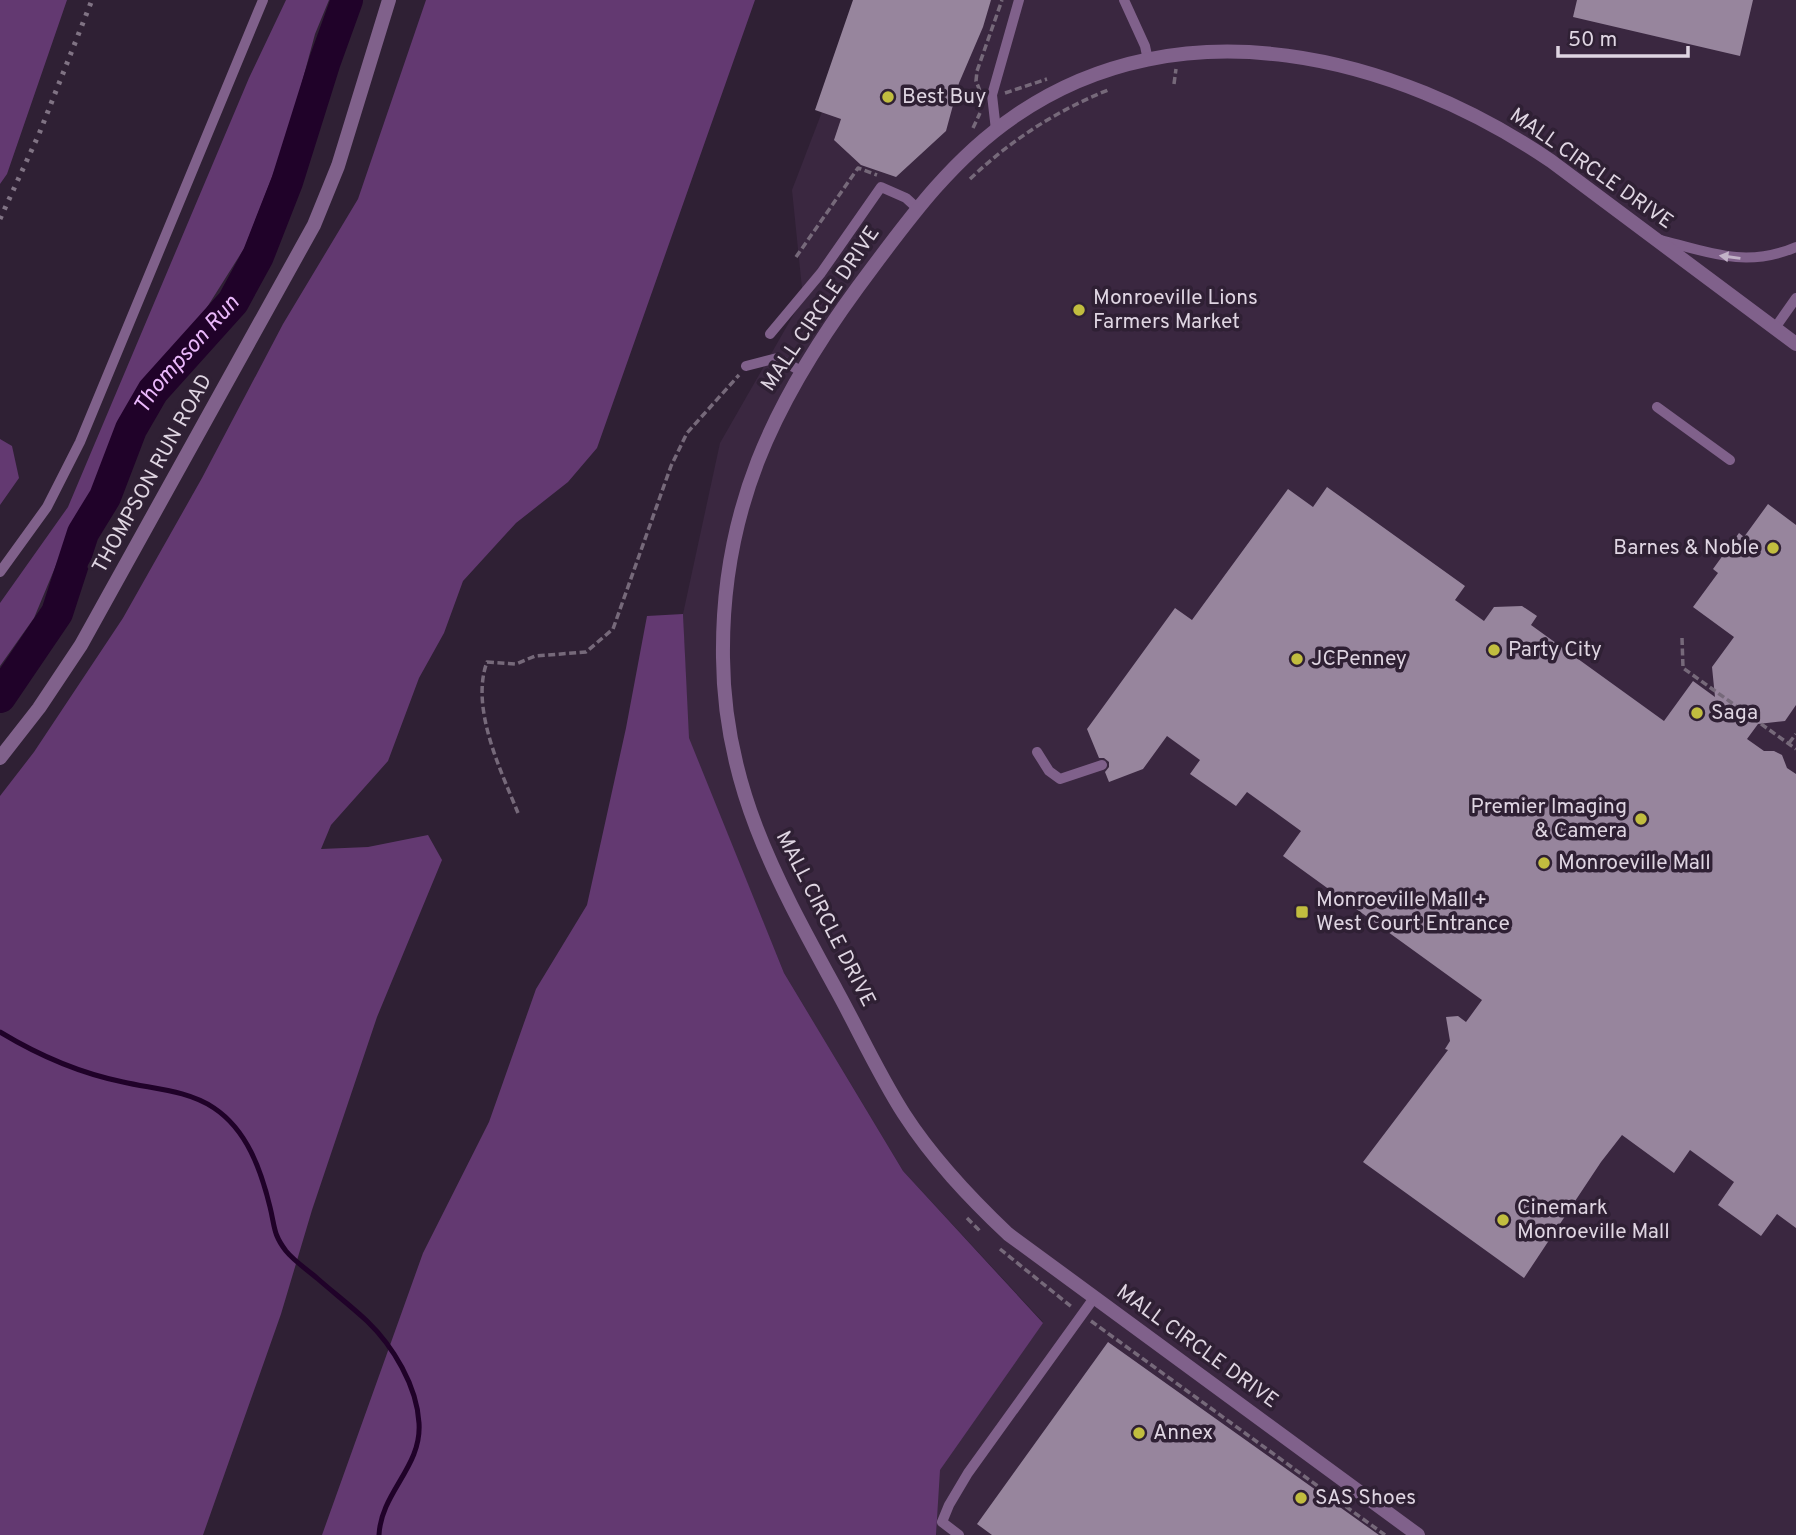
<svg xmlns="http://www.w3.org/2000/svg" width="1796" height="1535" font-family="Overpass,sans-serif">
  <rect width="100%" height="100%" fill="#2f2034"/>
  <path fill="#3a2740" d="M865 0H1796V1535H936L939 1470 1043 1322 903 1171 784 973 688 738 683 614 720 443 803 298 792 190Z"/>
  <path fill="#633971" d="M0 0H67L7 174 0 184Z
    M286 0H329L315 34 287 138 245 247 199 320 145 378 94 488 64 546 34 618 0 666V603L68 507 249 78Z
    M426 0H755L597 448 568 482 516 523 463 581 444 633 419 678 388 761 331 825 321 849 368 847 428 835 442 860 377 1017 312 1210 281 1314 203 1535H0V796L34 752 123 618 202 478 283 324 358 199Z
    M0 439 12 446 19 478 0 505Z
    M683 614 689 738 784 973 903 1171 1043 1323 940 1470 936 1535H322L423 1253 489 1122 536 989 587 905 626 728 647 616Z"/>
  <g fill="none" stroke-linecap="round" stroke-linejoin="round">
    <path stroke="#200229" stroke-width="5" d="M0 1032C38 1055 79 1073 123 1082 153 1089 187 1090 214 1108 247 1130 261 1170 270 1207 275 1227 273 1234 286 1251 295 1262 308 1270 318 1279 334 1293 351 1306 367 1321 393 1346 417 1386 419 1423 422 1467 381 1492 379 1535"/>
    <path stroke="#200229" stroke-width="32" id="s1" d="M0 697 57 613 83 533 105 497 131 429 153 391 233 302 258 256 287 182 325 61 347 0"/>
  </g>
  <path fill="#97859d" d="M853 0H991L983 27 959 83 946 131 896 177 861 165 834 140 841 119 815 110Z
    M1577 0H1753L1740 56 1573 17Z
    M1327 487 1465 586 1455 600 1484 621 1494 607 1522 606 1537 616 1531 625 1664 721 1693 681 1715 697 1712 667 1734 637 1693 607 1718 573 1713 569 1739 533 1744 537 1768 504 1796 525V705L1785 721 1758 724 1747 739 1764 751H1774L1782 755 1787 768 1796 774V1228L1777 1214 1761 1236 1718 1205 1734 1182 1690 1150 1674 1173 1622 1135 1601 1162 1524 1278 1363 1162 1448 1050 1445 1049 1450 1041 1446 1017 1458 1016 1466 1022 1482 1000 1283 856 1301 831 1247 792 1236 806 1190 774 1200 760 1167 736 1143 769 1109 782 1105 772 1109 767V762L1104 758H1099L1087 729 1175 608 1192 620 1288 489 1313 507Z
    M1108 1342 1379 1535H992L977 1524Z"/>
  <g fill="none" stroke-linecap="round" stroke-linejoin="round">
    <path stroke="#76697a" stroke-width="3.5" stroke-dasharray="7 3.5" stroke-linecap="butt" d="M1174 84 1176 69
      M980 91 976 81 977 71 1002 0
      M1005 93 1047 79
      M973 128 980 113
      M970 179C1011 140 1056 111 1108 90
      M796 257 858 168 877 175
      M1682 638 1683 668 1796 749
      M1789 743 1796 734
      M518 813C501 771 470 708 487 662L516 664 535 656 586 652 613 629 671 466 687 433 739 375
      M967 1218 981 1232
      M1000 1249 1073 1308
      M1091 1321 1385 1535"/>
    <path stroke="#80618b" stroke-width="10" d="M1124 0 1145 46 1148 60
      M996 130 992 95 1019 0
      M1661 240C1710 253 1747 268 1796 247
      M1775 328 1796 298
      M770 334 821 273 881 187 906 198 917 208
      M746 366 777 358 801 371
      M1657 407 1730 460
      M0 572 47 507 80 442 263 0
      M1037 752 1049 771 1060 779 1102 765
      M959 1535 942 1522 949 1505 968 1473 1094 1298"/>
    <path stroke="#80618b" stroke-width="14" d="M0 758 39 708 81 645 314 225 338 166 389 0
      M1418 1535 1008 1234C969 1197 933 1159 904 1114 879 1075 859 1031 837 991 777 881 724 787 723 658 721 511 773 403 858 287 905 224 949 161 1015 116 1182 1 1395 55 1551 161L1796 344"/>
    <path stroke="#807384" stroke-width="5" stroke-dasharray="3.5 7" stroke-linecap="butt" d="M0 219 39 134 92 0"/>
  </g>
  <defs><path id="oneway-solid" d="M-6-.8H1V-3.2L6.5 0L1 3.2V.8H-6Z" transform="scale(1.75)"/></defs>
  <use fill="#c2b2c8" href="#oneway-solid" transform="translate(1730 257) rotate(-172)"/>
  <g fill="#c1bd3f" stroke="#2f2034" stroke-width="2.5">
    <circle cx="888" cy="97" r="7"/>
    <circle cx="1079" cy="310" r="7"/>
    <circle cx="1773" cy="548" r="7"/>
    <circle cx="1494" cy="650" r="7"/>
    <circle cx="1297" cy="659" r="7"/>
    <circle cx="1697" cy="713" r="7"/>
    <circle cx="1641" cy="819" r="7"/>
    <circle cx="1544" cy="863" r="7"/>
    <rect x="1295" y="905" width="14" height="14" rx="3.5"/>
    <circle cx="1503" cy="1220" r="7"/>
    <circle cx="1139" cy="1433" r="7"/>
    <circle cx="1301" cy="1498" r="7"/>
  </g>
  <g text-anchor="middle" dominant-baseline="central" stroke-width="7" stroke-linejoin="round" paint-order="stroke">
    <g font-size="21" fill="#dfd5e2" stroke="#2f2034" text-anchor="start">
      <text x="902" y="97">Best Buy</text>
      <text x="1093" y="298">Monroeville Lions<tspan x="1093" dy="24">Farmers Market</tspan></text>
      <text x="1759" y="548" text-anchor="end">Barnes &amp; Noble</text>
      <text x="1508" y="650">Party City</text>
      <text x="1311" y="659">JCPenney</text>
      <text x="1711" y="713">Saga</text>
      <text x="1627" y="807" text-anchor="end">Premier Imaging<tspan x="1627" dy="24">&amp; Camera</tspan></text>
      <text x="1558" y="863">Monroeville Mall</text>
      <text x="1316" y="900">Monroeville Mall +<tspan x="1316" dy="24">West Court Entrance</tspan></text>
      <text x="1517" y="1208">Cinemark<tspan x="1517" dy="24">Monroeville Mall</tspan></text>
      <text x="1153" y="1433">Annex</text>
      <text x="1315" y="1498">SAS Shoes</text>
    </g>
    <g font-size="21" fill="#dfd5e2" stroke="#2f2034">
      <text transform="translate(1591 169) rotate(35)">MALL CIRCLE DRIVE</text>
      <text transform="translate(821 309) rotate(-56)">MALL CIRCLE DRIVE</text>
      <text transform="translate(153 474) rotate(-61)">THOMPSON RUN ROAD</text>
      <text transform="translate(825 919) rotate(63)">MALL CIRCLE DRIVE</text>
      <text transform="translate(1197 1347) rotate(36)">MALL CIRCLE DRIVE</text>
    </g>
    <g font-size="23" font-style="italic" fill="#eab8fb" stroke="#2f2034">
      <text stroke="none"><textPath href="#s1" startOffset="394">Thompson Run</textPath></text>
    </g>
  </g>
  <path d="M1558 46v10h130v-10" fill="none" stroke="#dfd5e2" stroke-width="3.5"/>
  <text x="1568" y="46" font-size="21" fill="#dfd5e2" stroke="#2f2034" stroke-width="5" paint-order="stroke">50 m</text>
</svg>
